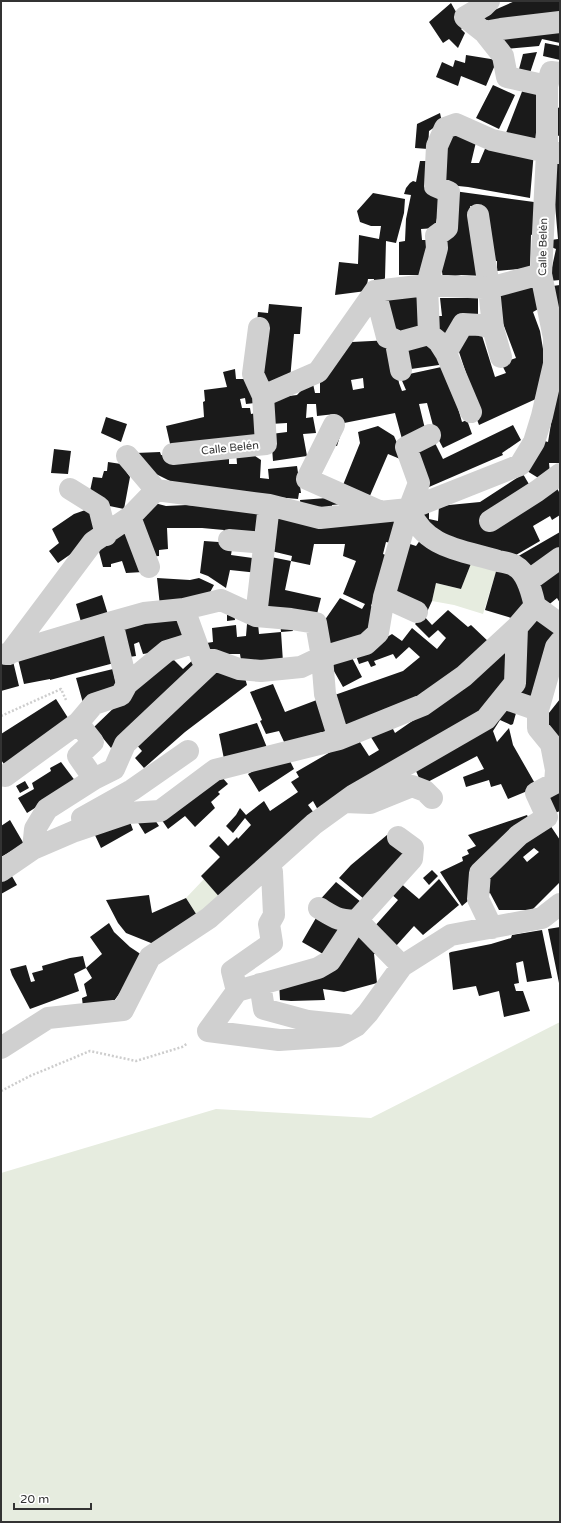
<svg xmlns="http://www.w3.org/2000/svg" width="561" height="1523" font-family="'Varela Round',sans-serif">
  <rect width="100%" height="100%" fill="#fff"/>
  <path fill="#e6ecdf" d="M474 556 499 562 483 614 454 605 432 601 436 583 461 589Z
    M204 879 222 900 200 920 186 898Z
    M560 1022V1522H1V1173L216 1109 371 1118Z"/>
  <path fill="#1a1a1a" fill-rule="evenodd" d="M515 1H560V18L482 31 474 19Z
    M451 3 464 26 461 29 465 33 458 48 449 39 443 43 429 22Z
    M560 24V43L542 39 539 46 504 49 495 39Z
    M545 43 560 46V60L543 56Z
    M537 52 529 76 518 73 523 54Z
    M466 55 497 60 486 86 461 76 458 86 436 77 442 62 453 67 455 60 465 63Z
    M493 85 515 95 499 129 476 118Z
    M523 89 536 93 537 123 535 142 504 138Z
    M555 107 560 108V136L548 134Z
    M440 113 442 122 429 131 428 149 415 148 417 124Z
    M445 131 476 142 471 163H479L487 144 534 151 530 198 468 187 439 184Z
    M551 158H560V280L549 281 556 249 551 247V240L558 239Z
    M420 161H429L442 193 435 228 421 229 422 240H435L427 275H399V242L405 241 406 219 411 195 404 194 406 188 410 183 413 181 416 182Z
    M454 191 534 202V234L531 235 530 268 497 271V261L488 262 483 208 470 206 485 276 461 275 443 278 437 240Z
    M373 193 405 199 404 213 396 243 386 241 385 278 382 284 373 288 374 279H368L366 291 335 295 339 262 358 264 359 235 379 239 381 226H371L360 222 357 211Z
    M531 279 540 308 533 312 540 331 543 349V370L538 398 479 425 465 387 470 385 456 343 479 326 495 377 506 373 501 363 516 358 492 294Z
    M560 285V317L545 287Z
    M417 292 420 326 389 336 384 296Z
    M440 298H478V321L442 344 436 331 438 316H442Z
    M269 304 302 307 300 334H294L290 380 279 388 258 377 257 323 258 312 268 313Z
    M429 339 446 364 404 370 399 343Z
    M391 340 399 383 402 391 406 390 400 376 446 366 462 422 467 420 472 434 443 448 435 433 427 403 419 404 426 433 402 439 395 413 344 423 337 446 329 444 336 424 335 414 317 416 316 404H307L306 418 313 417 316 433 303 434 307 456 273 461 271 434 287 432V423L270 424 265 399 297 395 312 379 315 393H320V375L352 342ZM363 378 364 388 353 390 351 380Z
    M235 369 236 379H250L255 403 246 404 245 398 240 399 242 408H250L251 414 256 413 261 439 171 448 166 426 204 417 203 402 205 401 204 390 227 387 223 372Z
    M560 369V463H549L550 473 540 479 527 471 541 440 548 442Z
    M106 417 127 424 121 442 101 433Z
    M513 425 521 440 502 453 503 455 429 487 410 450 433 439 443 459Z
    M378 426 394 436 405 461 388 454 369 498 343 485 360 443 358 432Z
    M54 449 71 451 68 474 51 473Z
    M229 451V464H237L236 451 255 456 261 460 260 478 269 479 268 469 297 466 301 493H299L298 499 264 496 172 482 138 465 136 453 160 452 161 455 186 457Z
    M108 462 121 464 130 477 124 509 95 503 90 491 93 477 102 478 104 471H107Z
    M523 474 533 491 557 488 560 494V515L552 520 550 516 533 526 540 541 516 555 434 536 420 515 429 511V519L438 521 439 506 480 502Z
    M341 497 342 504 332 505V510H301L300 500Z
    M147 501 166 506 187 505 265 511 262 534 223 532 224 530 202 528H167L168 549 159 550V556L146 557 137 529Z
    M91 508 101 533 58 563 49 551 59 543 52 529 74 514Z
    M272 512 400 519 397 544 386 542 383 554 391 557 371 606 376 609 366 635 325 649 320 627 340 598 362 609 365 604 343 594 356 561 343 556 345 544H314L310 565 291 561 292 556 267 550Z
    M130 525 143 572 126 573 122 561 111 564V567H103L97 544Z
    M560 532V554L528 578 515 558Z
    M423 536 474 556 461 589 436 583 432 601 427 612 387 594 404 542 416 546Z
    M204 541 233 543 231 555 260 559 258 573 230 570 226 588 208 576 200 573Z
    M266 556 291 561 285 590 321 598 315 622 258 607Z
    M560 562V603L557 598 546 607 533 581Z
    M512 566 527 594 518 620 485 610 497 568Z
    M157 578 190 580 199 578 214 585 208 596 160 606Z
    M102 595 110 621 83 629 76 604Z
    M448 610 468 627 471 625 491 644 421 702 342 726 329 697 403 671 420 657 409 647 396 659 393 654 374 661 376 665 371 667 368 661 359 664 354 650 384 639 392 634 402 641 412 628 437 649 446 638 438 630 429 638 415 624 423 615 432 625Z
    M234 611 235 620 227 621V612Z
    M538 613 560 633 531 701 519 697 523 633Z
    M176 616 190 632 156 652 143 654 139 642 134 644 136 656 122 658 114 625Z
    M280 621H291L293 631 281 632Z
    M247 624H258L259 634 281 632 283 662 242 666 240 654H219L200 644 213 642 212 628 236 625 237 637 246 636Z
    M106 633 114 663 50 680V679L24 684 17 655Z
    M505 643 507 684 484 712 318 810 313 801 308 805 314 813 222 900 201 876 220 857 209 846 219 836 228 846 237 837 238 839 251 825 245 818 233 833 226 826 236 815 240 808 246 815 264 801 270 811 298 792 291 782 299 777 296 772 339 747 358 739 369 756 379 750 369 734 391 725 395 733 408 724 445 699Z
    M349 652 362 677 343 687 326 657Z
    M169 655 183 669 195 658 200 666 111 748 94 727Z
    M12 657 19 686 1 691V661Z
    M113 669 116 685 83 703 76 678Z
    M216 671 245 678 247 685 185 732 144 768 135 758 142 751 134 742Z
    M273 684 285 712 322 698 335 728 285 744 279 731 266 734 260 721 262 720 250 692Z
    M56 699 70 721 4 764 1 760V734Z
    M560 699V741L541 723Z
    M501 706 516 713 513 724 511 725 500 720 493 731 497 742 509 728 513 745 537 787 508 799 501 784 491 787 489 780 466 787 463 777 484 769 477 756 422 785 413 764Z
    M257 723 268 750 225 764 219 734Z
    M275 759H289L294 769 259 792 248 774Z
    M61 762 76 782 27 813 18 798 34 789 32 783 51 771 50 768Z
    M221 776 228 784 218 792 220 794 211 802 215 808 195 827 185 816 168 829 159 816Z
    M25 781 29 788 20 793 16 786Z
    M560 787V811L555 813 542 794Z
    M527 815 530 822 476 894 462 906 440 872 463 861 462 857 469 854 467 850 476 846 468 835Z
    M129 819 133 830 101 848 94 833Z
    M10 820 24 844 1 857V826Z
    M155 820 159 826 145 834 137 821Z
    M548 822 560 840V882L532 910H499L490 893 482 897 480 880ZM534 848 539 852 527 862 523 857Z
    M387 835 409 852 364 899 339 878 351 865Z
    M432 870 438 876 429 885 423 878Z
    M9 871 17 885 1 894V876Z
    M439 879 459 905 423 935 414 926 396 946 374 927 398 900 390 893 398 881 419 899Z
    M336 882 361 902 346 915 317 903Z
    M149 895 152 913 186 898 200 920 156 945 126 933 118 923 106 900Z
    M320 911 348 927 330 958 302 942Z
    M109 923 114 932 130 947 142 955 128 982 114 1001 83 1007 82 998 87 996 84 984 92 978 86 968 74 974 79 991 30 1009 12 975 10 969 26 965 31 982 35 981 32 973 43 970 42 966 70 958 83 956 86 968 102 954 90 937Z
    M357 923 381 954H374L377 983 344 992 323 989 325 1000 291 1001 280 1000 279 982 330 965Z
    M560 927V983H559L548 929Z
    M542 930 552 978 527 982 523 961 516 963 519 983 514 984 516 991H523L530 1011 504 1017 499 991 479 996 476 986 453 990 449 953 451 952 491 944 511 938 512 935Z"/>
  <g fill="none" stroke-linecap="round" stroke-linejoin="round">
    <path stroke="#cdcdcd" stroke-width="2.5" stroke-dasharray="2 2" stroke-linecap="butt" d="M1 716 61 689 66 700
      M1 1091 30 1076 90 1051 136 1061 182 1047 188 1043"/>
    <path stroke="#d0d0d0" stroke-width="22" d="M484 32 501 29 560 22
      M547 86 551 72 560 73
      M478 215 489 288 493 328 501 357
      M375 291 387 337 393 339 396 343 401 370
      M429 334 439 342 446 353 471 412
      M396 343 429 334 427 285 437 248 436 236 447 228 449 192 435 186 437 146 445 128 456 124 492 140 547 152 560 153
      M446 353 463 324 480 325 493 328
      M263 396 318 372 375 291 427 285 489 288 541 274
      M334 425 307 479 379 511
      M173 454 266 444 263 396 253 374 259 328
      M127 456 156 490 269 505 320 518 409 509 520 465 534 442 542 416 554 364V338L541 274 547 152V86L507 77 503 56 484 32 465 17 484 6 489 1
      M70 489 99 507 106 535
      M130 517 149 567
      M490 521 537 491 560 474
      M229 540 264 543
      M528 581 560 558
      M384 597 417 612
      M535 606 560 624
      M184 609 221 600 256 616 291 619 316 623 322 657 366 644 378 633 384 597 409 509 419 483 406 447 430 435
      M256 616 269 505
      M6 654 112 622
      M9 654 93 542 130 517 156 490
      M127 684 112 622 144 613 184 609 196 642
      M503 698 538 710
      M78 723 93 742 78 756 94 779
      M5 776 78 723 94 704 121 695 127 684 167 651 196 642 202 659 214 660
      M344 802 370 803 412 786 425 791 432 798
      M82 818 132 790 188 751
      M398 837 413 848 412 859 357 920 330 961 318 968 237 991 208 1031 279 1040 338 1036 356 1026 368 1013 402 966 451 935 542 918 560 904
      M33 849 35 829 47 809 94 779 114 769 125 744 214 660 239 669 261 671 301 667 322 657 325 694 339 739
      M1 871 33 849 75 831 128 813 160 811 215 770 339 739 423 705 464 676 517 627 535 606C532 594 528 573 515 566 511 563 503 562 498 561 462 550 425 549 409 509
      M319 908C334 917 340 922 357 920L402 966
      M492 928 478 899 480 873 519 835 547 817 536 793 555 783 556 770 551 744 538 728V710L556 647 560 642
      M260 984 264 1009 308 1021 347 1025
      M237 991 232 971 272 943 269 924 274 915 272 872
      M1 1048 48 1018 123 1010 150 957 209 918 314 824 354 795 486 719 515 683 517 627"/>
  </g>
  <g text-anchor="middle" dominant-baseline="central" stroke-width="4" stroke-linejoin="round" paint-order="stroke">
    <g font-size="11" fill="#333" stroke="#fff">
      <text transform="translate(543 247) rotate(-89)">Calle Belén</text>
      <text transform="translate(230 448) rotate(-6)">Calle Belén</text>
    </g>
  </g>
  <rect width="561" height="1523" fill="none" stroke="#333333" stroke-width="4"/>
  <path d="M14 1503v6h77v-6" fill="none" stroke="#333333" stroke-width="2"/>
  <text x="20" y="1503" font-size="12" fill="#333333" stroke="#ffffff" stroke-width="3" paint-order="stroke">20 m</text>
</svg>
